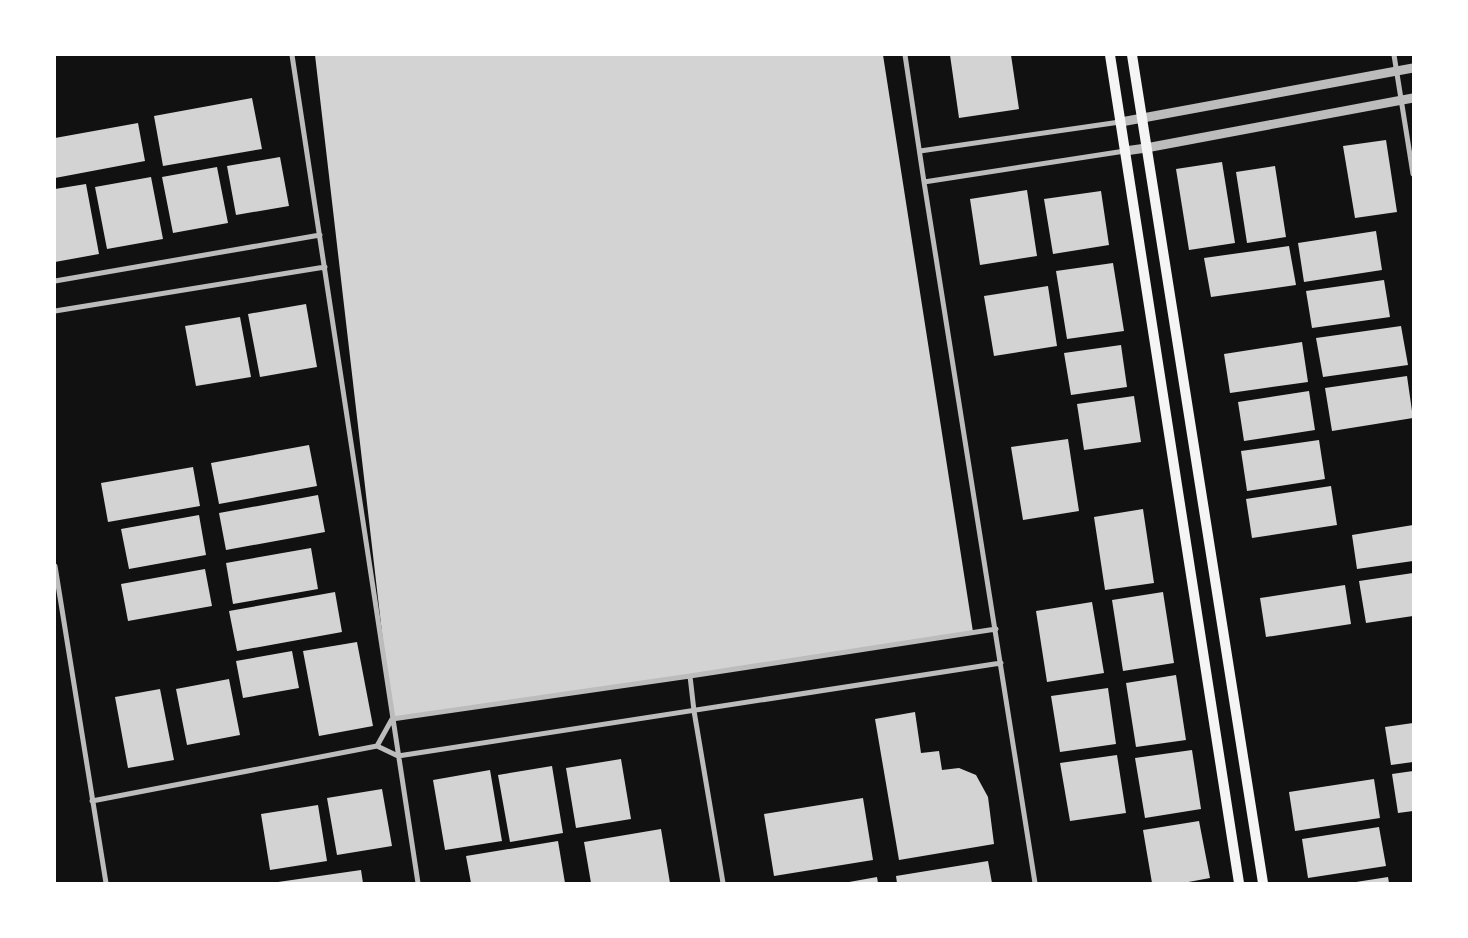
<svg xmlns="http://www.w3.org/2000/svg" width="1468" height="938" font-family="Georgia,serif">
  <rect width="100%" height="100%" fill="#111"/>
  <path fill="#d3d3d3" d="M315 55H883L973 632 392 719Z
    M950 55H1011L1019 109 959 118Z
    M252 98 262 149 163 166 154 116Z
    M138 123 145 161 55 178V138Z
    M1386 140 1397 212 1355 218 1343 146Z
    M280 157 289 206 236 215 227 166Z
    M1222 162 1235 243 1189 250 1176 169Z
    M1275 166 1286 237 1247 243 1236 172Z
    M217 167 228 223 173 233 162 177Z
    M151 177 163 239 107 249 95 187Z
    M86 184 99 254 55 262V189Z
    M1027 190 1037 256 980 265 970 199Z
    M1101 191 1109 245 1053 254 1044 199Z
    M1376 231 1382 270 1304 282 1298 243Z
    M1289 246 1296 285 1211 297 1204 258Z
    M1113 263 1124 331 1067 339 1056 271Z
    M1384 280 1390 317 1312 328 1306 291Z
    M1048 286 1057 346 994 356 984 296Z
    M306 304 317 367 260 377 248 314Z
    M240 317 251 377 196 386 185 326Z
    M1401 326 1408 365 1323 377 1316 338Z
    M1302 342 1308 382 1230 393 1224 354Z
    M1121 345 1127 387 1071 395 1064 353Z
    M1407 376 1413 418 1332 431 1325 388Z
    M1309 391 1315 430 1244 441 1238 402Z
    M1134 396 1141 442 1084 450 1077 404Z
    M1068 439 1079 511 1023 520 1011 447Z
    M1319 440 1325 479 1247 491 1241 451Z
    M309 445 317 486 219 504 211 463Z
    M193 467 200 506 108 522 101 483Z
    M1331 486 1337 525 1252 538 1246 499Z
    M318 495 325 532 226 550 219 513Z
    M1143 509 1154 583 1105 590 1094 517Z
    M199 515 206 555 129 569 121 529Z
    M1413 525V561L1357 569 1352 535Z
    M311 548 318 589 233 604 226 563Z
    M205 569 212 606 128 621 121 584Z
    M1413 573V616L1366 623 1359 581Z
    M1345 585 1351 624 1266 637 1260 598Z
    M335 592 342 632 237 651 229 611Z
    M1163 592 1174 663 1123 671 1112 600Z
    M1092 602 1104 673 1047 682 1036 611Z
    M357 642 373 726 319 736 303 651Z
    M292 651 299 688 243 698 236 661Z
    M1176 675 1186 740 1136 747 1126 683Z
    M229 679 240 735 187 745 176 689Z
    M1108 688 1116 744 1060 752 1051 696Z
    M160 689 174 760 128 768 115 697Z
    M915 712 921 753 939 751 942 770 959 768 976 775 988 797 994 844 899 860 875 719Z
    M1413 723V762L1391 765 1385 727Z
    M1192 750 1201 809 1145 818 1135 758Z
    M1117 755 1126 813 1070 821 1060 763Z
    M621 759 631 819 576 828 566 768Z
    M552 766 563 833 510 842 498 775Z
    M490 770 502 841 445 850 433 780Z
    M1413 771V811L1398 813 1392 774Z
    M1374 779 1380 818 1295 831 1289 792Z
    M382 789 392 846 337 855 327 798Z
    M863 798 873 860 774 876 764 814Z
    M318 805 327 861 270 870 261 814Z
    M1199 821 1210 878 1183 883H1152L1143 830Z
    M1379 827 1386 866 1308 878 1302 839Z
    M661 829 670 883H591L584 842Z
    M558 841 565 883H471L466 856Z
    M988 861 992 883H897L896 876Z
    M361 870 363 883H278V882Z
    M877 877 878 883H849V882Z
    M1388 877 1389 883H1356V882Z"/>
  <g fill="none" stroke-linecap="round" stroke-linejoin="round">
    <path stroke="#bcbcbc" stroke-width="5" d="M292 55 418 883
      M905 55 924 182 1035 883
      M1394 55 1413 174
      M920 151 1120 122
      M924 182 1125 151
      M55 281 320 235
      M55 311 325 267
      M55 566 106 883
      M690 676 694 711 723 883
      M377 746 392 719 690 676 996 629
      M377 746 398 756 1001 663
      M92 801 377 746"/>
    <path stroke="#bcbcbc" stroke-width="9" d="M1121 122 1413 68
      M1125 151 1146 148 1413 98"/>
    <path stroke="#f5f5f5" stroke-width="10" d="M1110 55 1239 883
      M1132 55 1263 883"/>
  </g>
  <rect width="1468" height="938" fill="none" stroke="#ffffff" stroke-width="112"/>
</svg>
